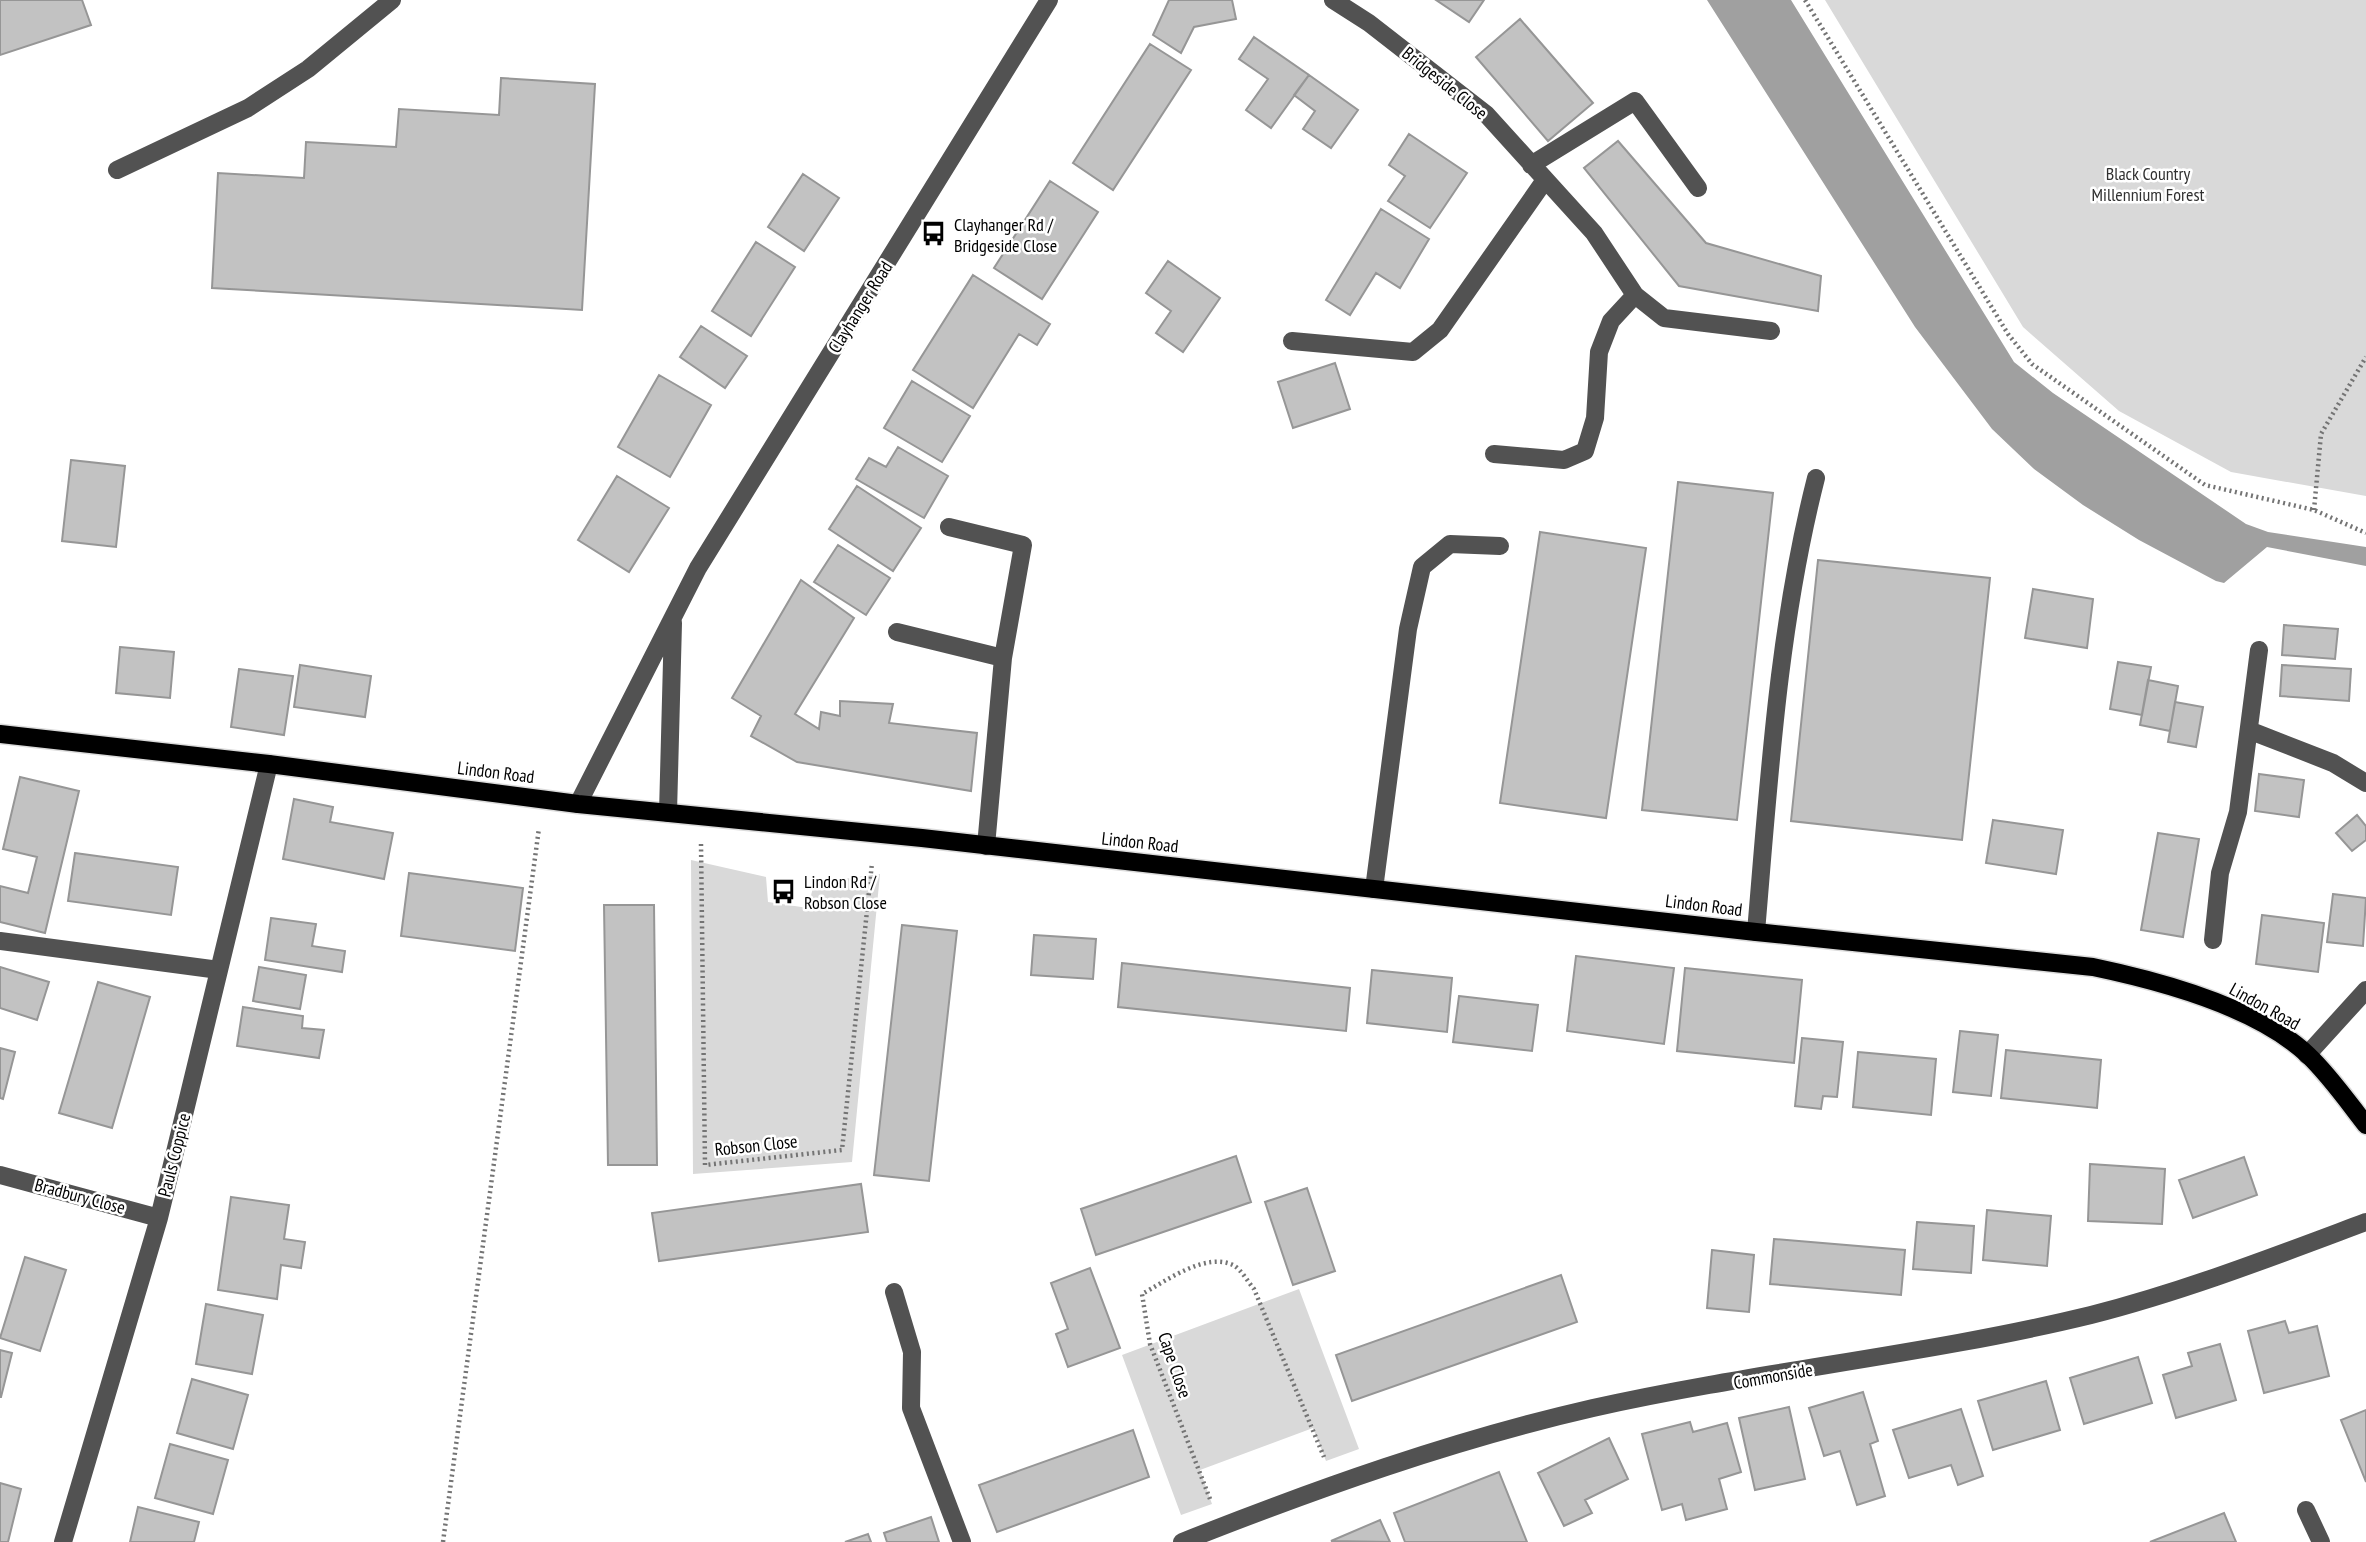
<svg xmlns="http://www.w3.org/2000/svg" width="2366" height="1542" font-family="'PT Sans Narrow',sans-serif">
  <rect width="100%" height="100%" fill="#fff"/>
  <path fill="#d9d9d9" d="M1825 0H2366V496L2231 472 2119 411 2023 327Z
    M691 860 766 877 768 902 808 908 814 883 880 874 852 1162 693 1174Z
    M1299 1289 1359 1449 1326 1461 1313 1428 1200 1470 1212 1504 1181 1515 1122 1355Z"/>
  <path fill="#a0a0a0" d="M1707 0H1791L2014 362 2053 393 2246 524 2268 532 2366 547V566L2267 547 2224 583 2216 581 2139 540 2083 505 2034 469 1992 429 1915 327Z"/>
  <path fill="#c2c2c2" stroke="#969696" stroke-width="2" d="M0 0H82L91 25 0 55Z
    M1169 0H1232L1236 19 1194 27 1181 53 1153 35Z
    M1436 0H1484L1469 22Z
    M1520 19 1593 103 1548 141 1476 57Z
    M1254 37 1309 75 1271 128 1246 110 1268 79 1239 59Z
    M1150 44 1191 70 1113 190 1073 163Z
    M1309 75 1358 110 1331 148 1303 129 1315 111 1294 95Z
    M501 78 595 84 582 310 212 288 218 173 304 178 306 142 396 147 399 109 499 115Z
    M1409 134 1467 173 1430 228 1388 201 1405 176 1389 165Z
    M1618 141 1706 243 1821 276 1818 311 1679 286 1584 168Z
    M803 174 839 198 804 251 768 227Z
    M1050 181 1098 212 1042 299 994 268Z
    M1381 209 1429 239 1400 288 1376 273 1350 315 1326 300Z
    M756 242 795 267 751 336 712 311Z
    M1168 261 1220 298 1183 352 1156 333 1171 311 1146 293Z
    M973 275 1050 324 1037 345 1019 334 973 408 913 370Z
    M701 326 747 356 725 388 680 357Z
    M1335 363 1350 409 1293 428 1278 382Z
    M659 375 711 405 670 477 618 447Z
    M912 381 970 416 942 462 884 428Z
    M898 447 948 476 924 518 856 479 869 458 886 467Z
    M71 460 125 466 116 547 62 541Z
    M617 476 669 508 629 572 578 540Z
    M1678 482 1773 493 1737 820 1642 810Z
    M857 486 921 528 893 571 829 529Z
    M1540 532 1646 548 1606 818 1500 803Z
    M838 545 890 578 866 615 814 582Z
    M1818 560 1990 578 1962 840 1791 821Z
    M801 580 854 618 795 714 819 729 821 712 840 716V701L893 704 889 723 977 733 971 791 797 762 751 736 761 716 732 698Z
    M2033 589 2093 599 2087 648 2025 638Z
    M2284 625 2338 629 2335 659 2282 655Z
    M120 647 174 652 170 698 116 693Z
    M2118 662 2151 667 2142 715 2110 709Z
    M300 665 371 676 365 717 294 707Z
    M2282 665 2351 669 2349 701 2280 696Z
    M239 669 293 676 284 735 231 727Z
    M2148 680 2178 686 2170 731 2140 725Z
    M2175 702 2203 707 2196 747 2168 742Z
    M2259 774 2304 780 2299 817 2255 811Z
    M20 777 79 791 45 933 0 922V886L28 893 37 857 3 849Z
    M294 799 333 807 330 822 393 833 384 879 283 859Z
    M2357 815 2366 826V840L2352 851 2336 833Z
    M1993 820 2063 830 2056 874 1986 863Z
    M2158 833 2199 839 2183 937 2141 930Z
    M75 853 178 867 171 915 68 901Z
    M409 873 523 888 515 951 401 936Z
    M2333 894 2366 898 2363 946 2327 942Z
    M604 905H654L657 1165H608Z
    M2262 915 2324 923 2318 972 2256 964Z
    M271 918 316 924 312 946 345 951 342 972 265 960Z
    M902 925 957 931 929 1181 874 1175Z
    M1034 935 1096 939 1093 979 1031 975Z
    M1576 956 1674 968 1664 1044 1567 1031Z
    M1122 963 1350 988 1346 1031 1118 1007Z
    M0 967 49 982 37 1020 0 1008Z
    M259 967 306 975 300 1009 253 1001Z
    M1685 968 1802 980 1794 1063 1677 1051Z
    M1372 970 1452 978 1447 1032 1367 1023Z
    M98 982 150 997 112 1128 59 1113Z
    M1459 996 1538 1005 1532 1051 1453 1042Z
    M243 1007 303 1016 302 1028 324 1030 319 1058 237 1046Z
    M1960 1031 1998 1035 1991 1096 1953 1092Z
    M1802 1038 1843 1042 1837 1097 1823 1096 1821 1109 1795 1106Z
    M0 1048 15 1052 3 1099 0 1098Z
    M2006 1050 2101 1060 2097 1108 2001 1098Z
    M1858 1052 1936 1059 1931 1115 1853 1107Z
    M1236 1156 1251 1202 1096 1255 1081 1209Z
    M2244 1157 2257 1195 2193 1218 2179 1180Z
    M2090 1164 2165 1169 2162 1224 2088 1221Z
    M861 1184 868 1232 659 1261 652 1213Z
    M1307 1188 1335 1271 1293 1285 1265 1202Z
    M231 1197 289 1205 284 1239 305 1242 301 1268 281 1265 277 1299 218 1290Z
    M1987 1210 2051 1216 2047 1266 1983 1260Z
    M1917 1222 1974 1226 1971 1273 1913 1269Z
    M1774 1239 1905 1250 1901 1295 1770 1284Z
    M1712 1250 1754 1255 1749 1312 1707 1308Z
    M25 1257 66 1270 40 1351 0 1338Z
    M1090 1268 1120 1348 1068 1367 1056 1334 1068 1329 1051 1283Z
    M1561 1275 1577 1322 1352 1401 1336 1355Z
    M206 1304 263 1315 252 1374 196 1364Z
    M2285 1321 2289 1333 2317 1326 2329 1376 2264 1393 2248 1331Z
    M2220 1344 2236 1400 2176 1418 2163 1375 2192 1366 2188 1353Z
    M0 1350 12 1353 1 1397H0Z
    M2138 1357 2152 1403 2084 1424 2070 1378Z
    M192 1379 248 1395 233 1449 177 1433Z
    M2046 1381 2060 1430 1993 1450 1978 1401Z
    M1863 1392 1878 1441 1870 1444 1885 1496 1857 1505 1840 1451 1824 1456 1809 1408Z
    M1789 1407 1805 1479 1755 1490 1739 1418Z
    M1961 1409 1983 1476 1958 1485 1951 1465 1909 1478 1893 1430Z
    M2366 1410V1482L2341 1420Z
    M1690 1422 1693 1432 1727 1423 1741 1472 1719 1479 1727 1509 1686 1520 1682 1504 1662 1510 1642 1434Z
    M1133 1430 1149 1477 997 1532 979 1485Z
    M1609 1438 1628 1479 1585 1500 1592 1513 1564 1526 1538 1473Z
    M170 1444 228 1460 213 1514 155 1498Z
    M1499 1472 1527 1542H1405L1394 1513Z
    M0 1483 21 1489 8 1542H0Z
    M138 1507 199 1522 194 1542H130Z
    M2224 1513 2236 1542H2150Z
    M931 1517 939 1542H887L884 1533Z
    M1380 1520 1390 1542 1331 1541Z
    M868 1534 871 1542H845Z"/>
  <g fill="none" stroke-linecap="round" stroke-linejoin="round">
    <defs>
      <path id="major" d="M0 734 269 764 578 804 922 838 1756 932 2093 967C2160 981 2257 1007 2308 1055 2330 1076 2348 1102 2366 1125"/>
    </defs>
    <use href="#major" stroke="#dbdbdb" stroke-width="21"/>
    <path stroke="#747474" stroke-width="4.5" stroke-dasharray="2 3.5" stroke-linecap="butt" d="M1805 0 2008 334 2032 364 2205 485 2314 510 2366 533
      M2314 510 2321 434 2366 357
      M701 844 705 1165 842 1150 872 863
      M1210 1499 1150 1344 1142 1294C1166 1281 1205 1252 1233 1265 1241 1269 1248 1282 1254 1289L1324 1457
      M443 1542 539 828"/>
    <path stroke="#525252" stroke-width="18" d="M1333 0 1369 23 1486 114 1594 233 1635 295 1664 318 1771 331
      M1531 165 1635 101 1698 188
      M117 170 248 108 308 69 392 0
      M1292 341 1413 352 1440 330 1545 180
      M1494 454 1564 460 1585 451 1595 418 1599 352 1611 321 1635 295
      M949 527 1023 545 1003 658 986 846
      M897 632 1003 658
      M2251 731 2333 763 2366 783
      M578 804 698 568 1049 0
      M668 813 673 623
      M1374 889 1408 629 1422 567 1450 544 1500 546
      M1756 932C1769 780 1778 627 1816 478
      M2213 940 2220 873 2238 812 2259 650
      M0 941 219 970
      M2307 1055 2366 990
      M0 1175 159 1218
      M894 1292 912 1352 911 1408 962 1542
      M2306 1510 2321 1542
      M63 1542 159 1218 269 764
      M1182 1542C1316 1489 1453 1440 1593 1408 1758 1371 1927 1355 2091 1315 2185 1291 2275 1256 2366 1222"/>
    <use href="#major" stroke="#000" stroke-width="18"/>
  </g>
  <defs>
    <symbol id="bus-bare" viewBox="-9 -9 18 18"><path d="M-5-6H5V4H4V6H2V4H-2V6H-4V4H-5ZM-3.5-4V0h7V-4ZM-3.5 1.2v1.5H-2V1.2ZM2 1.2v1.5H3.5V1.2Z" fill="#000" stroke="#fff" stroke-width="2.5" paint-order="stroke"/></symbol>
  </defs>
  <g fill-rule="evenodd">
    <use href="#bus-bare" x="916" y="216" width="35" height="35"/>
    <use href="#bus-bare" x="766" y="874" width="35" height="35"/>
  </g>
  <g text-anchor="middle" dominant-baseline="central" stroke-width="5" stroke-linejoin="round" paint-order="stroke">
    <g font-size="18" fill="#000" stroke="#fff">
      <text transform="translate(1445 83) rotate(39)">Bridgeside Close</text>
      <text transform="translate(860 307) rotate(-58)">Clayhanger Road</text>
      <text transform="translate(496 772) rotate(7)">Lindon Road</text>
      <text transform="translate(1140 842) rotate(6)">Lindon Road</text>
      <text transform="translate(1704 905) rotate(7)">Lindon Road</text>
      <text transform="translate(2265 1006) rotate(29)">Lindon Road</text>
      <text transform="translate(756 1145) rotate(-6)">Robson Close</text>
      <text transform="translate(174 1155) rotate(-76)">Pauls Coppice</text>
      <text transform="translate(80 1196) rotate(15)">Bradbury Close</text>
      <text transform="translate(1175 1365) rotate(71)">Cape Close</text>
      <text transform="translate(1773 1376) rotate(-10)">Commonside</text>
    </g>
    <g font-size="18" fill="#303030" stroke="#fff">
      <text x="2148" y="173">Black Country<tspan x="2148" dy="21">Millennium Forest</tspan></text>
    </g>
    <g font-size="18" fill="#000" stroke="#fff" text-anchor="start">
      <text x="954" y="224">Clayhanger Rd /<tspan x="954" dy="21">Bridgeside Close</tspan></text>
      <text x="804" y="881">Lindon Rd /<tspan x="804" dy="21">Robson Close</tspan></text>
    </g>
  </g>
</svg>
